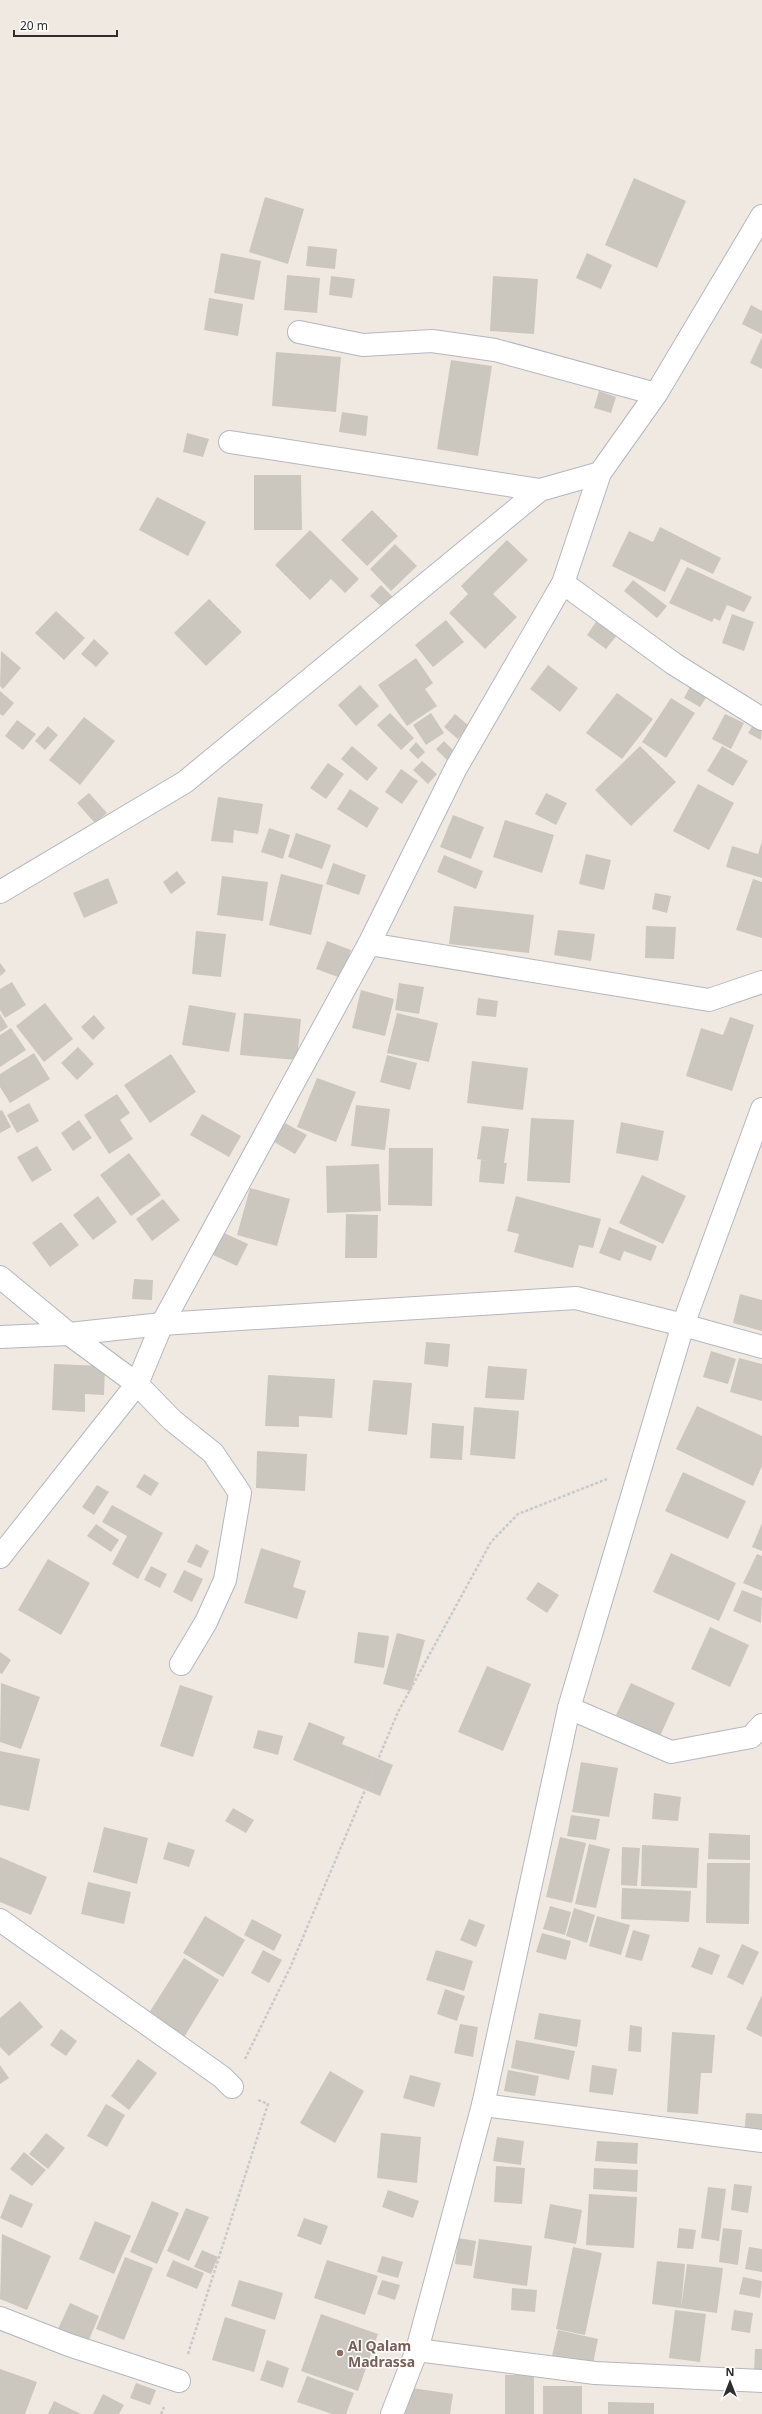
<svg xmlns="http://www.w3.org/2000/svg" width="762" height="2414" font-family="'Noto Sans',sans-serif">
  <rect width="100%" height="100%" fill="#efe9e1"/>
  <path fill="#cbc7bf" d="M634 178 686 201 657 268 605 245Z
    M265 197 304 209 288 264 249 252Z
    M308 246 337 249 335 269 306 266Z
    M221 253 261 261 254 300 214 293Z
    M587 253 612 265 601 289 576 278Z
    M287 275 320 278 317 313 284 310Z
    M331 276 355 279 352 298 329 295Z
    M493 276 538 279 534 334 490 331Z
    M209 298 243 304 238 336 204 330Z
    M751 305 762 311V334L742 324Z
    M762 337V369L750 363Z
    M276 352 341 357 336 412 272 406Z
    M451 360 492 366 478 456 437 449Z
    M599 391 616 397 611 413 594 408Z
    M342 412 368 416 366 436 339 432Z
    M187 433 209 439 203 457 183 452Z
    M254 475H301L302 530H254Z
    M157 497 206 522 188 556 139 530Z
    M372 510 398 536 367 566 341 540Z
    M660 527 721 558 713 574 681 559 665 592 612 566 629 531 653 542Z
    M310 530 359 579 345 593 331 579 310 600 275 565Z
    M507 540 528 560 493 594 517 617 485 649 449 613 468 594 461 586Z
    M395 544 417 566 391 591 370 569Z
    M687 567 752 597 744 612 727 605 720 621 714 618 712 622 669 603Z
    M633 580 667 606 657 618 624 591Z
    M381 585 393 597 382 607 370 596Z
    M209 599 242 632 206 666 174 633Z
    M56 611 85 638 64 660 35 633Z
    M732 614 754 622 744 651 722 643Z
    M598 619 618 634 606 649 587 635Z
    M446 620 464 642 433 667 415 645Z
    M94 639 109 653 96 667 81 654Z
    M1 651 21 668 3 689 0 686Z
    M416 658 433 683 425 689 437 706 407 726 378 685Z
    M548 665 578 688 560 712 530 689Z
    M692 683 709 693 700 707 684 698Z
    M360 685 379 706 356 726 338 705Z
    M0 691 14 703 3 716 0 714Z
    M617 693 653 719 622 759 586 733Z
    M671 698 695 713 666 758 642 742Z
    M390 713 414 738 401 750 377 725Z
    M431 713 444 733 426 745 413 725Z
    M455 714 469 726 458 739 444 727Z
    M725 714 744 723 731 749 712 739Z
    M84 717 115 741 80 785 49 760Z
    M17 720 36 734 23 750 5 736Z
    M754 723 762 727 761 740 748 733Z
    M48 726 58 735 45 750 35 741Z
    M444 741 456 753 448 761 436 749Z
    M416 742 425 752 418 759 409 750Z
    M352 746 378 768 367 781 341 759Z
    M640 746 676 782 631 826 595 790Z
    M722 746 748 761 733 786 707 771Z
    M422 761 437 774 428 784 413 770Z
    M328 763 344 774 326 799 310 788Z
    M401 769 418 781 402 804 385 792Z
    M698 784 734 803 709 850 673 831Z
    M350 789 379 808 367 828 337 809Z
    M89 793 107 813 95 823 77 803Z
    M546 793 567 803 556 825 535 814Z
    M218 797 263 804 258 834 234 830 233 843 211 841Z
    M453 815 484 827 471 859 440 847Z
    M505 820 554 835 542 873 493 857Z
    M269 828 290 835 283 859 261 852Z
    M296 833 331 845 322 869 288 857Z
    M762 841V878L726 867 732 846 758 854Z
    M586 854 611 860 604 890 579 884Z
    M444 855 483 871 476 889 437 872Z
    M333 863 366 875 359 895 326 884Z
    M177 871 186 883 171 894 163 882Z
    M281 874 323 885 311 935 269 925Z
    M222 876 268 882 263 921 217 915Z
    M108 878 118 903 84 918 73 893Z
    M753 879 762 882V938L736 930Z
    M655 893 671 896 667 913 652 909Z
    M454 906 534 915 529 953 449 944Z
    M646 926 676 927 674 959 645 958Z
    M558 930 595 934 591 961 554 955Z
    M196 931 226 934 221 977 192 974Z
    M327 941 351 950 341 978 316 969Z
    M0 963 6 971 0 976Z
    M12 982 26 1005 5 1018 0 1010V989Z
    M399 983 424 987 419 1014 395 1010Z
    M361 990 394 999 385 1036 352 1028Z
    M478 998 498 1001 496 1017 476 1015Z
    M45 1003 73 1039 44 1062 16 1026Z
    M189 1005 236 1013 229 1052 182 1045Z
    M244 1013 301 1019 297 1060 240 1055Z
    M397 1013 438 1023 429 1062 387 1053Z
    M0 1014 8 1027 0 1032Z
    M94 1015 105 1028 93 1040 81 1027Z
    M730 1017 754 1025 732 1091 686 1076 701 1028 723 1035Z
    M11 1028 26 1050 0 1067V1035Z
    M78 1047 94 1064 77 1080 61 1063Z
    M34 1053 50 1079 10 1103 0 1087V1074Z
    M171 1054 196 1092 150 1123 124 1085Z
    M387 1055 417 1063 410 1090 380 1082Z
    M472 1061 528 1068 523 1110 467 1103Z
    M317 1078 356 1092 336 1142 297 1127Z
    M117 1094 130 1113 120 1120 133 1139 109 1154 84 1115Z
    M29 1103 39 1121 17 1133 7 1115Z
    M356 1105 390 1109 385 1150 351 1146Z
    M2 1110 11 1127 0 1133V1111Z
    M202 1114 241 1136 229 1157 190 1135Z
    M531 1118 574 1120 570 1183 527 1181Z
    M79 1120 92 1138 73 1151 61 1133Z
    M621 1122 664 1131 658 1161 616 1153Z
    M285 1123 307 1135 295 1154 274 1142Z
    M482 1126 509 1129 504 1163H507L504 1184 479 1182 481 1160 488 1161 477 1159Z
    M37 1146 52 1170 32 1182 17 1157Z
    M389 1148H433L432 1206 388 1205Z
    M129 1153 161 1195 131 1216 100 1175Z
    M379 1164 381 1211 327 1213 326 1166Z
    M642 1175 686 1196 663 1244 619 1223Z
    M250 1188 290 1199 277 1246 237 1235Z
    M98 1196 117 1222 93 1240 73 1215Z
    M516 1196 601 1219 593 1248 579 1245 573 1268 514 1252 519 1234 507 1231Z
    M163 1199 180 1220 152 1241 136 1219Z
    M346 1214 378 1215 377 1258H345Z
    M61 1222 79 1245 50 1267 32 1243Z
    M609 1227 657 1246 651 1261 624 1251 620 1261 599 1253Z
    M222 1232 248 1244 237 1266 211 1254Z
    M134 1279 153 1280 152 1300 132 1299Z
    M740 1294 762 1300V1331L733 1323Z
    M426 1342 450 1344 448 1367 424 1364Z
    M711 1351 736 1359 728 1384 703 1377Z
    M739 1358 762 1364V1401L730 1392Z
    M54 1364 105 1366 104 1395 85 1394V1412L52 1410Z
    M488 1366 527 1369 524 1400 485 1398Z
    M268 1375 335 1379 332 1418 299 1416V1427L265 1426Z
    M373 1380 412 1383 407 1435 368 1431Z
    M697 1406 762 1436V1466L753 1486 676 1449Z
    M474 1407 519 1411 515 1459 470 1455Z
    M432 1423 464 1426 462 1460 430 1458Z
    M257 1451 307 1454 305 1491 256 1488Z
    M683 1472 746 1501 728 1539 665 1511Z
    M144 1474 159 1483 151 1496 136 1487Z
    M97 1485 109 1492 94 1515 82 1507Z
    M112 1505 163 1533 138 1579 112 1564 127 1536 102 1522Z
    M762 1523V1551L752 1547Z
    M96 1524 119 1540 111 1552 87 1536Z
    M196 1544 209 1551 201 1568 187 1562Z
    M261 1548 301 1561 293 1587 306 1591 297 1619 244 1603Z
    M671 1553 736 1583 719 1621 653 1592Z
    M757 1554 762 1556V1591L743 1583Z
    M48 1559 90 1583 61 1635 18 1610Z
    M151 1566 167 1574 160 1588 144 1580Z
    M184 1570 203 1579 192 1602 173 1592Z
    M538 1582 559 1595 547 1613 526 1599Z
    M742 1590 762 1598 761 1623 733 1611Z
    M710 1627 749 1645 730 1687 691 1669Z
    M358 1632 389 1636 384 1668 354 1663Z
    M397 1633 425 1640 411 1691 383 1684Z
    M0 1652 11 1660 2 1674 0 1673Z
    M487 1666 531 1684 503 1751 458 1732Z
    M1 1683 40 1697 21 1749 0 1742Z
    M631 1683 675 1703 660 1736 616 1715Z
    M180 1685 213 1696 193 1757 160 1746Z
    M309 1722 345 1737 342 1744 393 1765 380 1796 293 1760Z
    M258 1730 283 1736 278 1755 253 1748Z
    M0 1751 40 1759 29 1811 0 1805Z
    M581 1762 618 1768 609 1817 572 1812Z
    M654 1793 681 1797 678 1821 652 1819Z
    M233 1808 254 1820 246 1833 225 1821Z
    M571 1815 600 1819 596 1840 567 1836Z
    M104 1827 148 1838 137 1884 93 1872Z
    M709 1833 750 1835V1860L708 1859Z
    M560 1837 586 1843 572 1903 546 1897Z
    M168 1842 195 1850 189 1867 163 1859Z
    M589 1844 610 1849 596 1908 575 1904Z
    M642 1845 699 1848 697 1888 641 1886Z
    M622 1847 640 1848 637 1886 621 1885Z
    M0 1857 47 1877 31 1915 0 1902Z
    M707 1863H750L749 1924 706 1923Z
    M88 1882 131 1892 124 1924 81 1914Z
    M622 1888 691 1891 689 1922 621 1919Z
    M550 1906 571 1912 565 1935 543 1929Z
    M574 1908 595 1915 587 1943 566 1936Z
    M205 1916 245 1940 223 1977 183 1953Z
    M597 1916 630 1925 621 1955 589 1946Z
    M252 1919 282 1935 274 1951 244 1935Z
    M469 1919 485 1925 476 1947 460 1940Z
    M633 1930 650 1935 642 1961 625 1957Z
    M542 1933 571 1941 566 1960 536 1952Z
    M742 1944 759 1952 743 1985 727 1977Z
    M699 1947 720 1955 712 1975 691 1967Z
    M263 1950 282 1960 269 1983 251 1973Z
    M436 1950 473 1961 464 1991 426 1980Z
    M184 1958 219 1980 183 2039 147 2016Z
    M445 1989 465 1996 457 2021 437 2014Z
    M762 1995V2037L746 2029Z
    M20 2001 43 2027 9 2056 0 2047V2018Z
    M539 2013 581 2020 577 2047 534 2039Z
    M460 2024 478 2027 473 2057 454 2053Z
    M630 2025 642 2027 641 2052 628 2051Z
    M61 2029 77 2041 66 2056 50 2045Z
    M672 2032 715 2035 712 2073H701L698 2114 667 2112Z
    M516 2040 575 2051 569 2080 511 2068Z
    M138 2059 157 2073 129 2110 111 2096Z
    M0 2065 9 2078 0 2084Z
    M592 2065 617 2069 613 2095 589 2092Z
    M508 2070 539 2076 535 2096 504 2091Z
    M330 2071 364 2091 335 2143 300 2123Z
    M410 2075 441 2083 434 2107 403 2098Z
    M106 2104 125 2115 107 2147 87 2136Z
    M746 2113 762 2114V2136L744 2135Z
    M46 2133 65 2148 48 2169 29 2154Z
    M381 2133 421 2137 417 2183 377 2178Z
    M497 2137 524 2141 521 2165 493 2161Z
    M597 2141 638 2143 637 2164 595 2161Z
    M24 2152 46 2170 32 2186 10 2169Z
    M496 2166 525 2168 522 2204 494 2202Z
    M594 2168 638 2170 637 2192 593 2189Z
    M734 2184 752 2186 748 2213 731 2210Z
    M708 2187 726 2189 719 2241 701 2238Z
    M388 2190 419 2201 413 2218 382 2207Z
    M10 2194 33 2204 22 2228 0 2218Z
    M589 2194 637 2197 634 2248 586 2245Z
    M152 2201 179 2213 157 2264 130 2252Z
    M550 2204 582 2210 576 2244 544 2238Z
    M186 2208 209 2217 189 2261 167 2251Z
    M304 2218 328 2226 321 2245 297 2236Z
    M95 2221 131 2236 114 2274 79 2259Z
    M679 2228 696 2230 693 2249 677 2248Z
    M723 2228 742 2230 738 2265 719 2262Z
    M2 2234 51 2256 27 2310 0 2299Z
    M458 2238 476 2241 472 2266 455 2264Z
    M479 2239 532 2246 527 2286 473 2278Z
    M573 2247 602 2253 585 2335 556 2329Z
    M749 2247 762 2249V2272L745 2269Z
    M202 2250 218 2257 211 2274 194 2267Z
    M382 2256 403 2262 398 2278 377 2272Z
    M125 2257 153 2268 124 2340 96 2329Z
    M173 2260 204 2273 197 2289 166 2276Z
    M327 2260 378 2276 365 2315 314 2298Z
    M657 2261 685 2264 681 2308 652 2304Z
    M687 2264 723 2268 717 2313 681 2308Z
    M743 2277 762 2281 760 2298 739 2294Z
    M239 2280 283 2293 275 2320 231 2306Z
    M382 2280 400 2285 395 2300 377 2294Z
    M512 2288 537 2290 535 2312 511 2310Z
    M70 2303 99 2316 88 2342 58 2329Z
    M675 2310 706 2314 700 2362 669 2358Z
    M734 2310 753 2313 750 2333 731 2330Z
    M321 2314 378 2334 358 2391 301 2371Z
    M225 2317 266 2330 254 2372 212 2360Z
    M558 2330 598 2339 593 2364 552 2356Z
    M755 2349H762V2372H754Z
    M267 2360 289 2368 283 2388 260 2380Z
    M0 2369 37 2382 25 2414H0Z
    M505 2375H534V2414H505Z
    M307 2376 354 2393 346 2414H332L297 2402Z
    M136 2383 156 2390 150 2405 130 2398Z
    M543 2386H582V2414H543Z
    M405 2387 453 2394 450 2414H401Z
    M103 2394 124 2405 119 2414H93Z
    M54 2401 81 2414H48Z
    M608 2402 654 2403V2414H608Z"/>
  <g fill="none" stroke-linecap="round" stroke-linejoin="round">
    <defs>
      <path id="street" d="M299 332 363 345 432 341 495 350 656 394
        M230 442 540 490
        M563 583 674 664 762 719
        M0 892 185 782 540 490 600 473
        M369 944 709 1000 762 982
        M0 1277 69 1334 137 1384 172 1420 213 1453 240 1493 225 1580 206 1622 181 1664
        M683 1325 762 1347
        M0 1557 137 1384 162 1324 369 944 456 768 563 583 600 473 656 394 762 216
        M569 1708 671 1752 751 1737 762 1725
        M0 1920 222 2077 232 2087
        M483 2105 762 2141
        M0 2318 69 2345 179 2381
        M417 2350 595 2373 762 2381"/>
      <path id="secondary" d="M0 1337 69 1334 162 1324 576 1298 683 1325
        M392 2414 417 2350 483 2105 569 1708 683 1325 762 1109"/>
    </defs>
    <use href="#street" stroke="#b4b7c1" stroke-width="24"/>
    <use href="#secondary" stroke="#b4b7c1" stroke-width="24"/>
    <path stroke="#c9c9c9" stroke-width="2.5" stroke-dasharray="3 2" stroke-linecap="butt" d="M245 2059 290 1968 398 1712 491 1542 518 1514 607 1479
      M188 2354 268 2104 258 2100
      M161 2414 164 2407"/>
    <use href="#street" stroke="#fff" stroke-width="22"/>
    <use href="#secondary" stroke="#fff" stroke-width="22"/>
  </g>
  <circle fill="#8d6e63" stroke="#fff" stroke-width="1.5" cx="340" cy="2353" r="4"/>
  <g text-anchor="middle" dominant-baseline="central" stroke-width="3" stroke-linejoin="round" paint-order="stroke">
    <g font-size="14" font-weight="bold" fill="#785e54" stroke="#fff" text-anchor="start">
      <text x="348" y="2345">Al Qalam<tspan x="348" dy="16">Madrassa</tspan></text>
    </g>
  </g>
  <g transform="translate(730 2382)" stroke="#ffffff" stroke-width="3" paint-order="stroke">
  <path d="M0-3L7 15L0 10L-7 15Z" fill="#2e2e2e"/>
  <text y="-6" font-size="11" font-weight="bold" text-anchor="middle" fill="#2e2e2e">N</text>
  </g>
  <path d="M14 30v6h103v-6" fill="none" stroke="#2e2e2e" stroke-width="2"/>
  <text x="20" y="30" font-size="12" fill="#2e2e2e" stroke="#ffffff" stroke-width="3" paint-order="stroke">20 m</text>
</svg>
